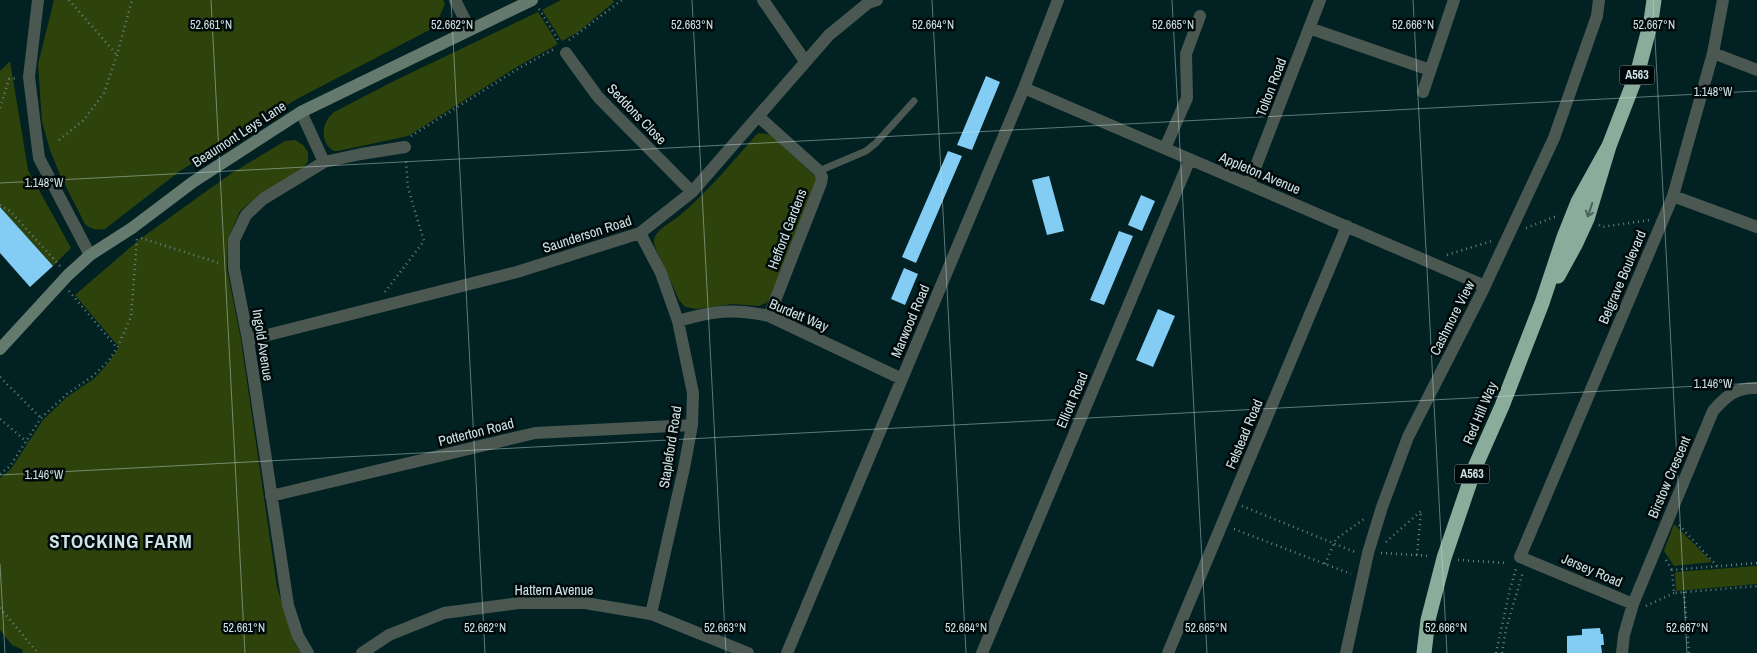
<svg xmlns="http://www.w3.org/2000/svg" width="1757" height="653" font-family="'Archivo Narrow',sans-serif">
  <rect width="100%" height="100%" fill="#012122"/>
  <path fill="#2e430b" d="M54 0H443L445 4 435 27 297 99 242 132 180 171 105 229C97 230 92 230 85 224L61 177 50 150 42 122 38 64Z
    M561 0H613L614 2 578 32 562 41 542 10Z
    M538 12 558 44 520 65 408 136 338 151H334C318 142 322 119 336 111L396 80Z
    M10 61 28 170 71 248 53 266 0 207V71Z
    M758 133 767 134 772 136 819 180 771 298 766 303 759 306 732 304 697 309 685 307 679 300 655 247C649 232 670 224 679 216 708 192 733 161 758 133Z
    M295 140 303 145 308 152V161L302 170 260 194 240 211 228 239 227 269 241 340 277 587 294 642 301 653H22L23 650 12 645 0 630V478L11 469 43 420 67 397 95 378 109 362 119 347 75 295 140 239 194 200 232 173 285 141Z
    M1674 524 1712 562 1674 566 1664 551Z
    M1757 566V584L1676 591 1675 572Z"/>
  <path fill="#83ccf4" d="M986 76 1000 82 972 150 957 145Z
    M948 151 962 156 916 263 902 257Z
    M1049 176 1064 231 1047 235 1032 180Z
    M1141 195 1155 201 1142 231 1128 225Z
    M0 207 53 266 30 287 0 253Z
    M1119 231 1133 236 1104 305 1090 300Z
    M904 268 918 274 905 305 891 299Z
    M1158 309 1175 316 1153 367 1136 360Z
    M1600 628 1601 634H1603L1604 645H1601L1602 653H1567V636L1582 635V629Z"/>
  <g fill="none" stroke-linecap="round" stroke-linejoin="round">
    <path stroke="#698384" stroke-width="2.5" stroke-dasharray="1 4" stroke-linecap="butt" d="M69 0 117 55
      M539 9 560 43
      M569 40 622 0
      M0 108 9 79 17 78
      M411 136 521 67 554 49
      M59 140 84 120 104 93 117 55 132 0
      M0 205 10 211 60 266
      M1599 225 1602 227 1650 220
      M1526 228 1554 217 1558 218
      M141 238 222 264
      M1447 255 1492 241
      M69 291 117 348
      M385 292 424 241 408 188 406 161
      M0 377 41 418
      M0 419 27 442
      M0 474 10 466 41 418 67 394 93 376 109 360 117 348 131 317 137 239
      M1242 506 1355 552
      M1679 525 1718 567
      M1234 529 1351 574
      M1386 542 1421 511 1417 555 1430 556
      M1381 553 1417 555
      M1458 560 1508 563
      M1666 560 1672 570
      M1757 563 1672 570 1674 593 1757 586
      M1325 564 1336 539 1364 519
      M1684 592 1689 653
      M1646 606 1674 593
      M0 608 38 653
      M1496 653 1510 589 1516 569
      M1502 653 1506 629 1523 572"/>
    <path stroke="#4a5851" stroke-width="7" d="M819 171 866 151 876 143 914 101"/>
    <path stroke="#4a5851" stroke-width="12" d="M38 0 29 77 39 158 90 255
      M455 0 470 30
      M763 0 805 61
      M1309 28 1430 70
      M566 53 598 97 692 192
      M1713 53 1757 70
      M1024 88 1485 286
      M1423 92 1454 0
      M301 112 324 162
      M759 117 819 171 822 177 821 183 769 316
      M1165 148 1187 98 1186 54 1200 16
      M1249 184 1320 0
      M1673 196 1757 227
      M640 233 661 273 678 321 693 393 692 425 684 468 651 614
      M678 321C713 311 733 308 769 316L902 379
      M248 340 517 272 640 233 692 192 829 35 868 3 877 0
      M271 496 535 433 692 425
      M1633 604 1713 411C1726 396 1736 387 1757 388
      M308 653 298 636 288 605 248 340 234 268V240L246 215 263 199 324 162 361 154 405 147
      M362 653 389 635 444 613 519 603H585L651 614 748 653
      M787 653 1024 88 1058 0
      M982 653 1190 159
      M1168 653 1347 226
      M1346 653 1368 553 1382 507 1408 437 1482 292 1554 138 1597 16 1599 0
      M1622 653 1624 635 1633 604 1520 557 1673 196 1713 53 1723 0"/>
    <path stroke="#647a6f" stroke-width="12" d="M0 349 68 275 90 255 132 228 193 182 301 112 532 0"/>
    <path stroke="#89ac9b" stroke-width="15" d="M1558 276 1576 243 1587 219 1609 146 1638 71 1651 21 1654 0
      M1424 653 1428 620 1444 558 1475 467 1502 406 1542 303 1564 237 1578 202 1609 146"/>
  </g>
  <defs><path id="oneway-shaft" d="M-6 0H5M1.5-3L5.5 0L1.5 3" fill="none" stroke-width="1.6" stroke-linecap="round" stroke-linejoin="round" transform="scale(1.25)"/></defs>
  <use stroke="#4b635a" href="#oneway-shaft" transform="translate(1590 210) rotate(108)"/>
  <path fill="none" stroke="#cfe4e5" stroke-width="1" stroke-opacity="0.45" d="M211 0 245 653M451 0 485 653M692 0 726 653M932 0 966 653M1172 0 1207 653M1413 0 1447 653M1653 0 1687 653M0 183 1757 91M0 475 1757 383M0 564 5 653"/>
  <g text-anchor="middle" dominant-baseline="central" stroke-width="5" stroke-linejoin="round" paint-order="stroke">
    <g fill="#00090a" stroke="#91a2a3" stroke-width="1">
      <rect x="1619.5" y="65.5" width="35" height="19" rx="4"/>
      <rect x="1454.5" y="464.5" width="35" height="19" rx="4"/>
    </g>
    <g font-size="12" font-weight="bold" fill="#cfe4e5">
      <text x="1637" y="75">A563</text>
      <text x="1472" y="474">A563</text>
    </g>
    <g font-size="14" fill="#cfe4e5" stroke="#00090a">
      <text transform="translate(1271 87) rotate(-69)">Tolton Road</text>
      <text transform="translate(637 114) rotate(46)">Seddons Close</text>
      <text transform="translate(239 134) rotate(-33)">Beaumont Leys Lane</text>
      <text transform="translate(1260 173) rotate(23)">Appleton Avenue</text>
      <text transform="translate(787 229) rotate(-69)">Hefford Gardens</text>
      <text transform="translate(587 234) rotate(-18)">Saunderson Road</text>
      <text transform="translate(1622 277) rotate(-67)">Belgrave Boulevard</text>
      <text transform="translate(799 315) rotate(23)">Burdett Way</text>
      <text transform="translate(1452 318) rotate(-63)">Cashmore View</text>
      <text transform="translate(910 321) rotate(-67)">Marwood Road</text>
      <text transform="translate(263 345) rotate(81)">Ingold Avenue</text>
      <text transform="translate(1072 400) rotate(-67)">Elliott Road</text>
      <text transform="translate(1480 413) rotate(-67)">Red Hill Way</text>
      <text transform="translate(476 432) rotate(-14)">Potterton Road</text>
      <text transform="translate(1244 434) rotate(-67)">Felstead Road</text>
      <text transform="translate(670 447) rotate(-81)">Stapleford Road</text>
      <text transform="translate(1669 477) rotate(-67)">Birstow Crescent</text>
      <text transform="translate(1592 570) rotate(23)">Jersey Road</text>
      <text x="554" y="590">Hattern Avenue</text>
    </g>
    <g font-size="19" font-weight="bold" letter-spacing="1" fill="#cfe4e5" stroke="#00090a">
      <text x="121" y="541">STOCKING FARM</text>
    </g>
  </g>
  <g font-size="12" text-anchor="middle" fill="#cfe4e5" stroke="#00090a" stroke-width="5" stroke-linejoin="round" paint-order="stroke">
    <text x="211" y="29">52.661°N</text>
    <text x="452" y="29">52.662°N</text>
    <text x="692" y="29">52.663°N</text>
    <text x="933" y="29">52.664°N</text>
    <text x="1173" y="29">52.665°N</text>
    <text x="1413" y="29">52.666°N</text>
    <text x="1654" y="29">52.667°N</text>
    <text x="1713" y="96">1.148°W</text>
    <text x="44" y="187">1.148°W</text>
    <text x="1713" y="388">1.146°W</text>
    <text x="44" y="479">1.146°W</text>
    <text x="244" y="632">52.661°N</text>
    <text x="485" y="632">52.662°N</text>
    <text x="725" y="632">52.663°N</text>
    <text x="966" y="632">52.664°N</text>
    <text x="1206" y="632">52.665°N</text>
    <text x="1446" y="632">52.666°N</text>
    <text x="1687" y="632">52.667°N</text>
  </g>
</svg>
